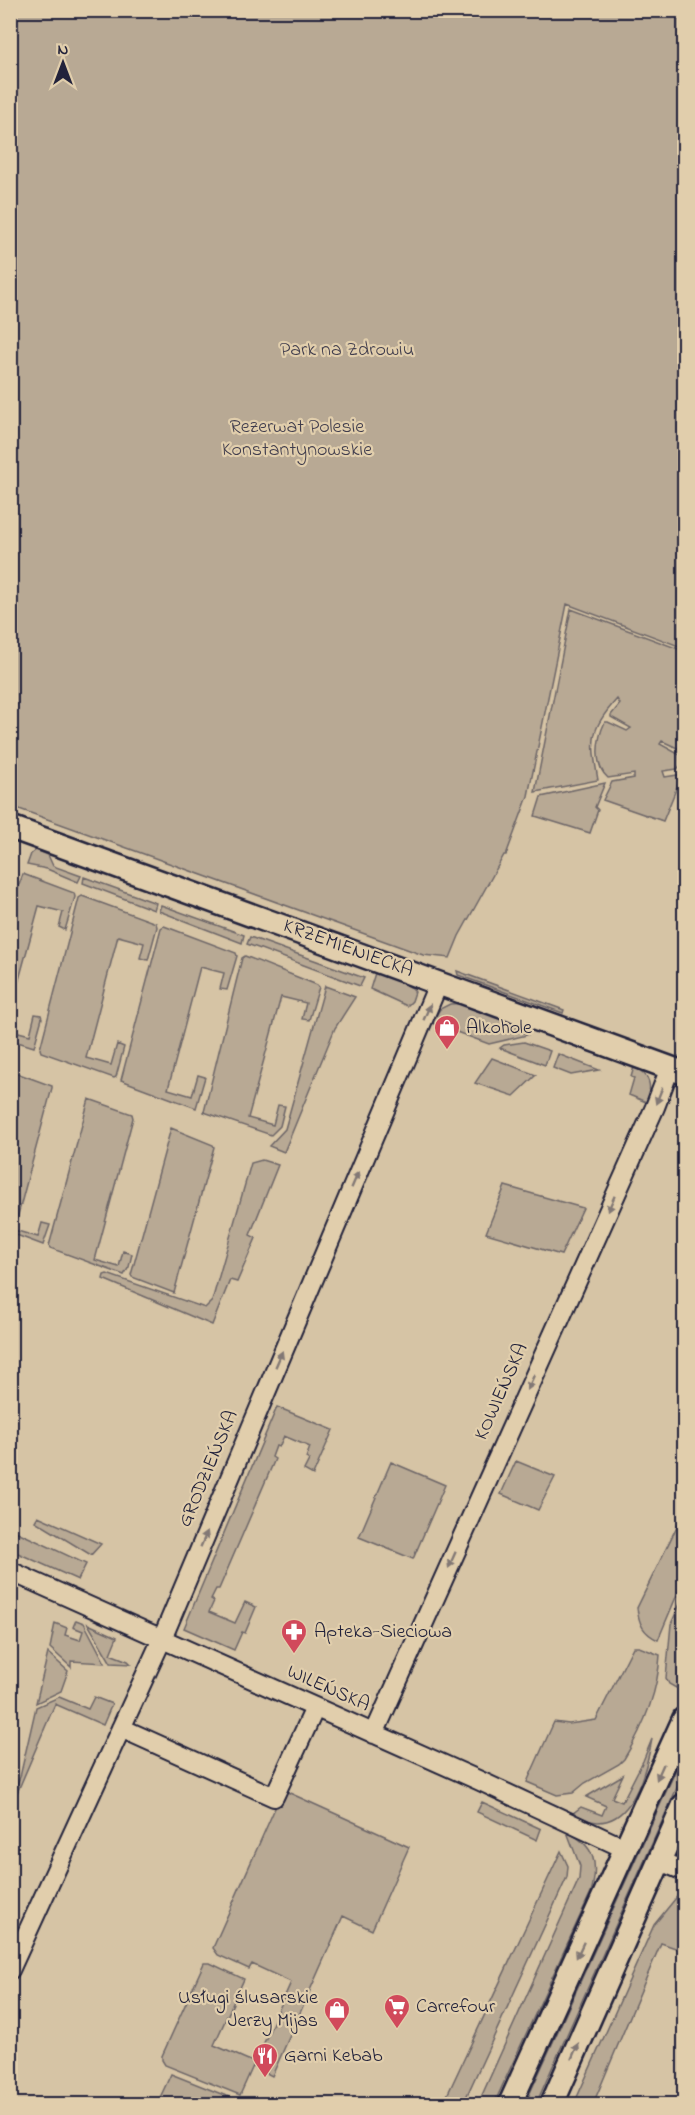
<svg xmlns="http://www.w3.org/2000/svg" width="695" height="2115" font-family="'Indie Flower',sans-serif">
  <rect width="100%" height="100%" fill="#d6c4a5"/>
  <filter id="ink" filterUnits="userSpaceOnUse"><feTurbulence type="fractalNoise" baseFrequency=".0167" numOctaves="2"/><feDisplacementMap in="SourceGraphic" scale="12" xChannelSelector="R" yChannelSelector="G"/><feConvolveMatrix kernelMatrix="1 2 1 2 8 2 1 2 1" color-interpolation-filters="sRGB"/></filter>
  <g filter="url(#ink)">
    <path fill="#b8a994" stroke="#6d6668" stroke-width="1.5" d="M10 11H684V648L567 604 528 796 506 855H504L459 936 450 958 423 955 11 806Z
      M571 609 684 651V751L662 741 660 744 680 755 681 765 677 769 663 771 665 777 684 774V785L679 782 663 821 603 800 612 782 634 778V774L608 778C593 765 597 738 605 722H608L627 731 631 728 611 717V715L620 704 617 699C589 731 591 739 598 780L535 792Z
      M605 783 595 807 598 810 590 833 535 816 541 797Z
      M36 850 48 855 53 866 81 876 78 882 47 869 27 865 31 854Z
      M23 874 74 893 75 897 65 930 59 927 63 912 39 906 11 1009V907Z
      M84 877 156 903 154 910 83 883Z
      M82 896 156 923 157 927 148 960 140 958 144 943 118 936 86 1058 111 1065 117 1044 124 1047 116 1077 114 1078 41 1052 40 1049 79 898Z
      M161 905 244 935 242 943 159 911Z
      M164 926 236 953 237 956 227 990 220 989 224 973 200 967 168 1089 192 1096 198 1075 205 1077 196 1108 121 1080 161 928Z
      M250 937 364 978 360 986 247 944Z
      M245 956 317 985 319 987 309 1020 302 1019 306 1003 281 997 248 1118 273 1125 278 1105 285 1106 280 1126 271 1135 204 1112 242 958Z
      M457 971 564 1010 563 1013 458 975Z
      M375 973 406 983 415 992 412 1001 407 1006 370 989Z
      M325 986 355 997 335 1028 284 1152 269 1146 285 1129Z
      M450 1004C474 1001 507 1022 527 1035L489 1044 432 1023 440 1009Z
      M35 1014 41 1015 42 1018 34 1047 11 1040V1030L30 1035Z
      M524 1042 550 1051 545 1065 500 1048 504 1045Z
      M558 1054 599 1070 571 1075 553 1068Z
      M492 1058 536 1075 514 1096 475 1083Z
      M634 1067C650 1074 653 1087 646 1102L629 1095 634 1078 631 1077Z
      M11 1071 52 1086V1088L14 1230 38 1237 42 1223 50 1225 43 1245 11 1233Z
      M89 1099 132 1114 133 1118 95 1260 119 1267 123 1251 132 1254 129 1267 124 1275 50 1248 49 1246Z
      M171 1128 213 1145 214 1147 174 1293 132 1277 131 1275Z
      M262 1160 278 1165 250 1235 256 1238 237 1282 230 1280 212 1325 103 1279 104 1275 107 1274 205 1308 212 1301 251 1163Z
      M505 1186 583 1208 561 1255 486 1233Z
      M277 1407 333 1430 313 1475 304 1470 309 1460 306 1458 310 1447 284 1436 279 1447 276 1446 272 1457 275 1459 219 1589H216L211 1599 214 1601 209 1612 235 1623 245 1602 256 1607 245 1633 242 1632 234 1650 184 1628Z
      M516 1461 555 1477 538 1510 501 1494Z
      M391 1462 445 1485 413 1559 359 1537Z
      M38 1516 101 1544 91 1555 35 1521Z
      M682 1516H684V1578L658 1640C643 1633 639 1624 637 1608Z
      M11 1529 86 1564 78 1580 11 1550Z
      M684 1595V1674L676 1688 669 1684 666 1678 671 1624Z
      M76 1620 84 1623 105 1663 71 1661V1667L50 1648 55 1623 67 1628 65 1635 80 1640 83 1631 73 1627Z
      M88 1624 117 1637 110 1654 128 1661 131 1664 111 1663Z
      M633 1647H639L660 1655C658 1691 643 1728 624 1759L619 1764 585 1783 573 1793 557 1795 527 1782 554 1722 569 1724 596 1720Z
      M48 1653 68 1671 61 1691 36 1703Z
      M59 1697 88 1709 94 1697 112 1704 103 1725 55 1704 11 1807V1797L20 1777 36 1707Z
      M652 1739C645 1778 627 1845 572 1814L581 1807 602 1815 606 1806 586 1797 623 1775 612 1798 622 1802 643 1761Z
      M684 1752V1772L536 2104H525Z
      M283 1790 409 1847 372 1930 343 1916 272 2076 253 2066 240 2095 165 2065 162 2060V2056L204 1963H210L244 1979 214 2045 255 2063 291 1982 252 1964 249 1969 218 1955 213 1948Z
      M482 1802 541 1829 537 1840 477 1812Z
      M567 1832C595 1845 599 1864 591 1892L494 2104H478L579 1879 580 1866Z
      M561 1851 568 1866 567 1877 463 2104H450L444 2102Z
      M684 1888V1951L661 1943 593 2104H574L654 1925Z
      M171 2074 239 2101 246 2104H157Z"/>
    <g fill="none" stroke-linecap="round" stroke-linejoin="round">
      <defs>
        <path id="minor" d="M10 1571 478 1780 626 1849
          M121 1728 274 1797 315 1708
          M374 1734 655 1107 670 1068
          M660 1861 684 1871
          M10 1970 162 1639 439 982"/>
        <path id="major" d="M10 827 684 1073
          M510 2104 684 1719
          M552 2104 684 1805"/>
      </defs>
      <use href="#minor" stroke="#22223b" stroke-width="22"/>
      <use href="#major" stroke="#22223b" stroke-width="27"/>
      <use href="#minor" stroke="#e1ceac" stroke-width="18"/>
      <use href="#major" stroke="#e1ceac" stroke-width="22"/>
    </g>
    <defs><path id="oneway-solid" d="M-6-.8H1V-3.2L6.5 0L1 3.2V.8H-6Z" transform="scale(1.5)"/></defs>
    <g fill="#827874">
      <use href="#oneway-solid" transform="translate(427 1012) rotate(-67)"/>
      <use href="#oneway-solid" transform="translate(659 1096) rotate(112)"/>
      <use href="#oneway-solid" transform="translate(355 1180) rotate(-67)"/>
      <use href="#oneway-solid" transform="translate(611 1204) rotate(114)"/>
      <use href="#oneway-solid" transform="translate(279 1359) rotate(-67)"/>
      <use href="#oneway-solid" transform="translate(531 1382) rotate(114)"/>
      <use href="#oneway-solid" transform="translate(204 1539) rotate(-67)"/>
      <use href="#oneway-solid" transform="translate(452 1560) rotate(114)"/>
      <use href="#oneway-solid" transform="translate(660 1772) rotate(114)"/>
      <use href="#oneway-solid" transform="translate(580 1950) rotate(115)"/>
      <use href="#oneway-solid" transform="translate(575 2051) rotate(-66)"/>
    </g>
  </g>
  <defs>
    <symbol id="shop-pin" viewBox="-11 -11 22 30"><path d="M0 17L-7.5 6A9.5 9.5 0 1 1 7.5 6Z" fill="#d1495b" stroke="#e1ceac"/><path d="M-5-2.5h2.3a2.7 3.5 0 0 1 5.4 0H5L5.5 6h-11ZM-1.5-2.5h3a1.5 2.3 0 0 0-3 0Z" fill="#fff"/></symbol>
    <symbol id="pharmacy-pin" viewBox="-11 -11 22 30"><path d="M0 17L-7.5 6A9.5 9.5 0 1 1 7.5 6Z" fill="#d1495b" stroke="#e1ceac"/><path d="M-2-6h4v4h4v4h-4v4h-4v-4h-4v-4h4Z" fill="#fff"/></symbol>
    <symbol id="supermarket-pin" viewBox="-11 -11 22 30"><path d="M0 17L-7.5 6A9.5 9.5 0 1 1 7.5 6Z" fill="#d1495b" stroke="#e1ceac"/><path d="M-6-5.5h2.5l.6 2H6L4.5 2H-2.5L-4.4-4H-6ZM-1.5 3.2a1.3 1.3 0 1 0 .1 0ZM3 3.2a1.3 1.3 0 1 0 .1 0Z" fill="#fff"/></symbol>
    <symbol id="restaurant-pin" viewBox="-11 -11 22 30"><path d="M0 17L-7.5 6A9.5 9.5 0 1 1 7.5 6Z" fill="#d1495b" stroke="#e1ceac"/><path d="M-5-6h1v4h1v-4h1v4h1v-4h1v5L-1.5 .5V6h-2V.5L-5-1ZM5-6V6H3V1.5H1.5Q1.5-4 5-6Z" fill="#fff"/></symbol>
  </defs>
  <g fill-rule="evenodd">
    <use href="#shop-pin" x="432" y="1013" width="30" height="40"/>
    <use href="#pharmacy-pin" x="279" y="1617" width="30" height="40"/>
    <use href="#supermarket-pin" x="382" y="1992" width="30" height="40"/>
    <use href="#shop-pin" x="322" y="1995" width="30" height="40"/>
    <use href="#restaurant-pin" x="250" y="2041" width="30" height="40"/>
  </g>
  <g text-anchor="middle" dominant-baseline="central" stroke-width="4.5" stroke-linejoin="round" paint-order="stroke">
    <g font-size="20" fill="#403d4d" stroke="#e1ceac">
      <text x="347" y="350">Park na Zdrowiu</text>
      <text x="297" y="427">Rezerwat Polesie<tspan x="297" dy="23">Konstantynowskie</tspan></text>
    </g>
    <g font-size="20" fill="#22223b" stroke="#e1ceac">
      <text transform="translate(348 949) rotate(20)">KRZEMIENIECKA</text>
      <text transform="translate(502 1392) rotate(-66)">KOWIEŃSKA</text>
      <text transform="translate(209 1469) rotate(-67)">GRODZIEŃSKA</text>
      <text transform="translate(328 1689) rotate(24)">WILEŃSKA</text>
    </g>
    <g font-size="20" fill="#22223b" stroke="#e1ceac" text-anchor="start">
      <text x="466" y="1028">Alkohole</text>
      <text x="314" y="1632">Apteka-Sieciowa</text>
      <text x="318" y="1998" text-anchor="end">Usługi ślusarskie<tspan x="318" dy="23">Jerzy Mijas</tspan></text>
      <text x="416" y="2007">Carrefour</text>
      <text x="284" y="2056">Garni Kebab</text>
    </g>
  </g>
  <rect width="695" height="2115" fill="none" stroke="#e1ceac" stroke-width="36"/>
  <rect x="18" y="18" width="659" height="2079" fill="none" stroke="#22223b" stroke-width="2" filter="url(#ink)"/>
  <g transform="translate(63 63)" stroke="#e1ceac" stroke-width="4.5" paint-order="stroke">
  <path d="M0-4.5L10 22L0 15L-10 22Z" fill="#22223b"/>
  <text y="-9" font-size="16" font-weight="bold" text-anchor="middle" fill="#22223b">N</text>
  </g>
</svg>
